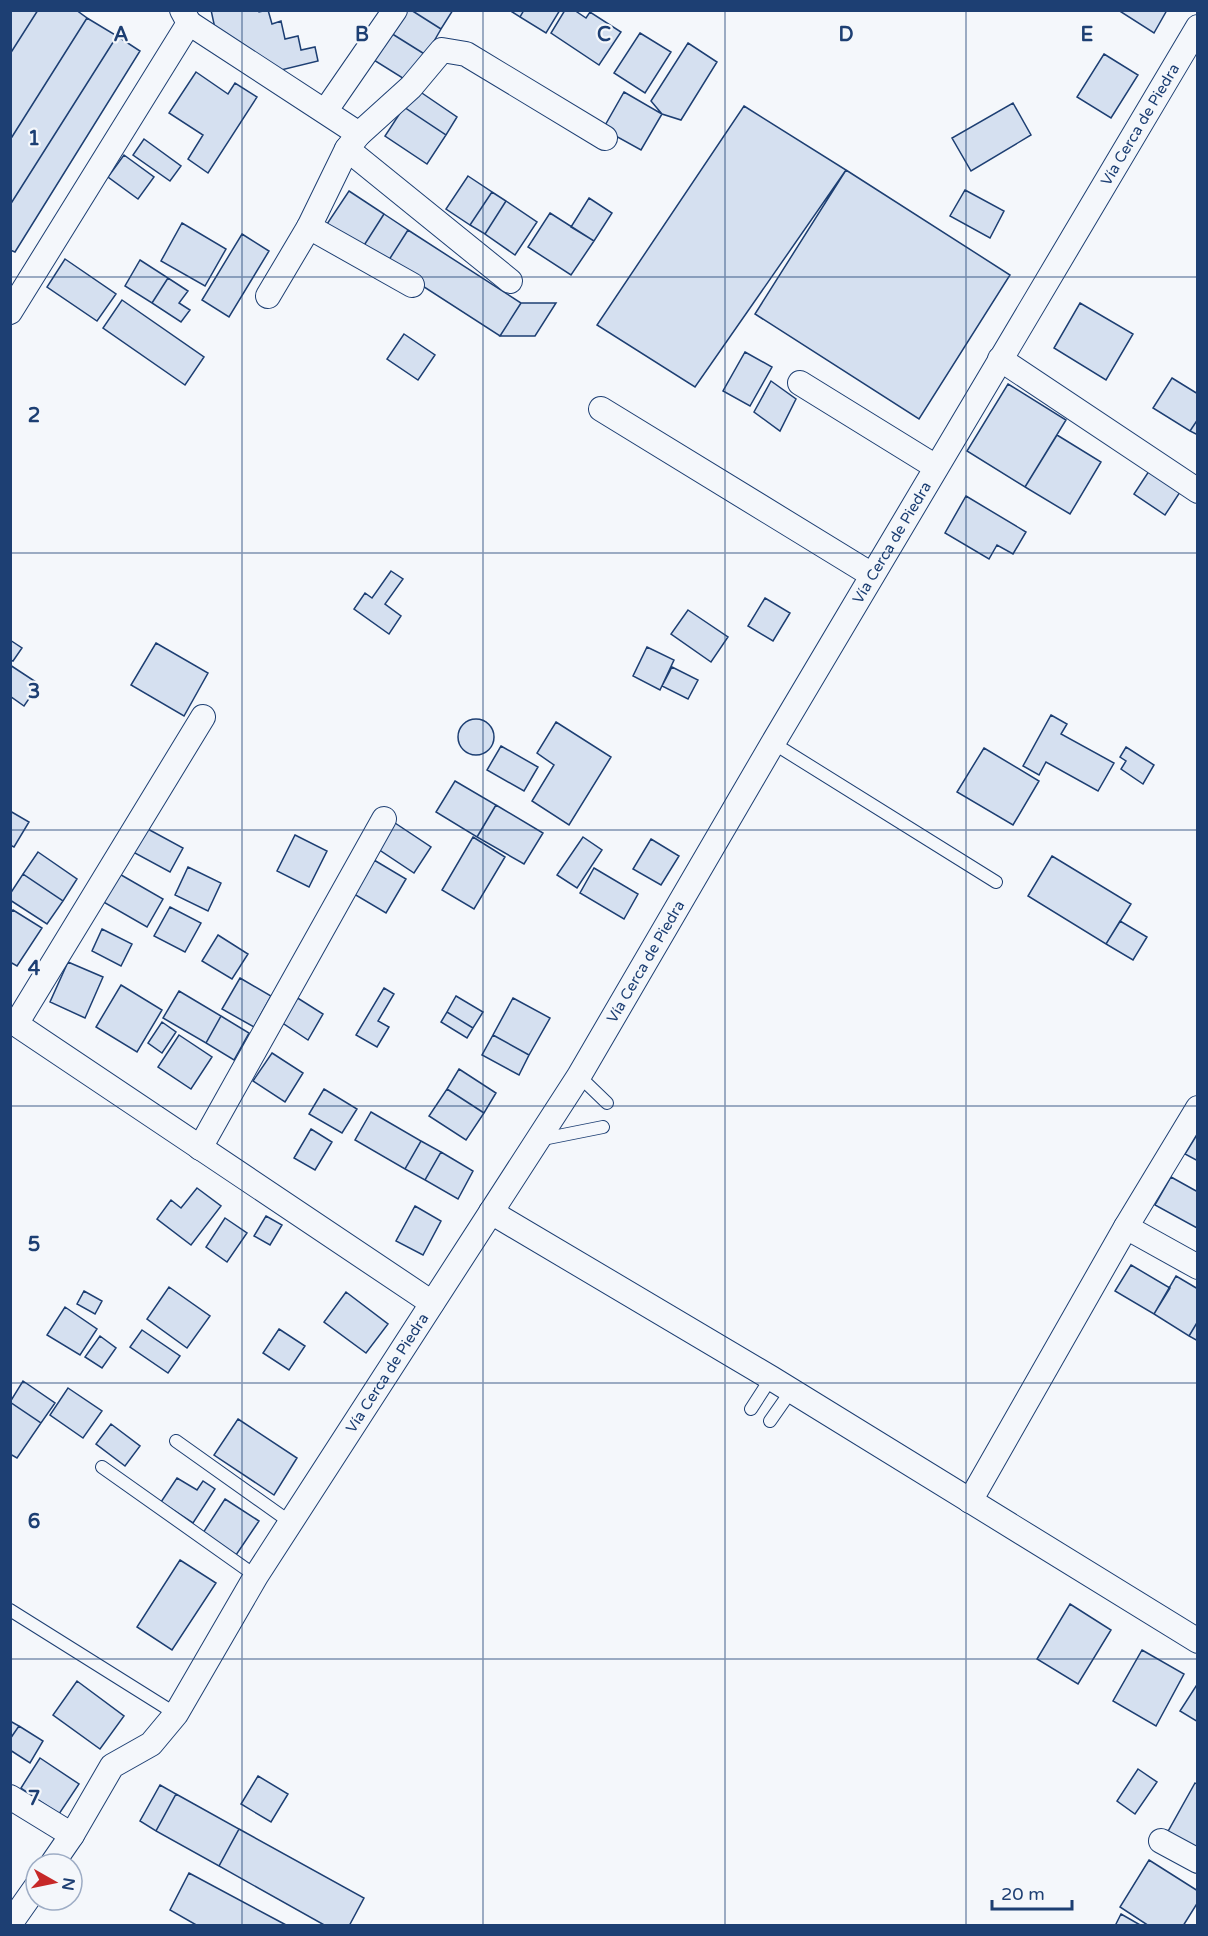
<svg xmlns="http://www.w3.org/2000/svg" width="1208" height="1936" font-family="'Varela Round',sans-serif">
  <rect width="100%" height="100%" fill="#f4f7fb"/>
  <path fill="#d5e0f0" stroke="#1d3f73" stroke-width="1.5" d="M10 10H38L10 54Z
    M38 10H76L87 18 10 140V54Z
    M211 10H258L259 12 268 10 272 24 281 21 285 39 298 36 301 50 315 47 318 61 277 71 216 33Z
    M398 10H411L441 29 426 55 386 30Z
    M411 10H453L441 29Z
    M509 10H524L520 17Z
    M524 10H560L546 33 520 17Z
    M565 10H574L586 18 590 12 621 32 599 65 551 33Z
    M1118 10H1167L1154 33Z
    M87 18 117 36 10 205V140Z
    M386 30 426 55 409 82 369 57Z
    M640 33 671 52 645 93 614 73Z
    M117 36 140 51 15 252 10 250V205Z
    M688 43 717 62 681 120 662 114 651 101Z
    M1104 54 1138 75 1111 118 1077 97Z
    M196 72 228 94 235 83 257 97 208 173 188 159 203 135 169 113Z
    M416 89 457 117 446 135 404 107Z
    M624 92 662 114 641 150 603 129Z
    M1013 103 1031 135 971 171 952 138Z
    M744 106 846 170 695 387 597 325Z
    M404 107 446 135 427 164 385 136Z
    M144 139 181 166 170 181 133 155Z
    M124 155 154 177 138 199 108 177Z
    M846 170 1010 275 919 419 755 314Z
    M468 176 492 192 470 225 446 209Z
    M965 190 1004 211 990 238 950 216Z
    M349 191 384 214 363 247 327 224Z
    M492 192 506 201 485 234 470 225Z
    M589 198 612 213 594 241 571 227Z
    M506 201 537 222 515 255 485 234Z
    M550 213 594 241 571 275 528 247Z
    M384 214 408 230 387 263 363 247Z
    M182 223 226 249 205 286 161 261Z
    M408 230 521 303 500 336 387 263Z
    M242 234 269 251 229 317 202 300Z
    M65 259 116 294 97 321 47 287Z
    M140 260 168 278 152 303 125 286Z
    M168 278 188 291 179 303 190 310 181 322 152 303Z
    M122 300 204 357 185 385 103 328Z
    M521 303H556L535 336H500Z
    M1080 303 1133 334 1106 380 1054 348Z
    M404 334 435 355 418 380 387 359Z
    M745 352 772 367 750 406 723 391Z
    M1172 378 1198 394V419L1190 431 1153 408Z
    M771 381 796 399 780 431 754 412Z
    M1008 384 1066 420 1025 487 967 451Z
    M1198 419V435L1190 431Z
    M1057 435 1101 462 1070 514 1025 487Z
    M1153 465 1184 486 1165 515 1134 494Z
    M966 496 1026 532 1013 554 997 545 989 559 945 533Z
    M391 571 403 579 385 604 401 616 389 634 354 609 365 593 372 598Z
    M765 598 790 613 773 641 748 626Z
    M688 610 728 637 711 662 671 634Z
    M10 640 22 648 13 661 10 660Z
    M156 643 208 673 184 716 131 685Z
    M647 647 674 660 660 690 633 676Z
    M10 665 39 684 24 706 10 696Z
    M672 667 698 680 688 699 662 686Z
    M1051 715 1067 724 1061 734 1114 763 1098 791 1046 762 1039 775 1023 766Z
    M458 737a18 18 0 1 1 36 0a18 18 0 1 1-36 0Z
    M556 722 611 757 569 825 532 801 554 765 537 753Z
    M501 746 538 767 524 791 487 770Z
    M1126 747 1154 765 1143 784 1121 769 1126 761 1120 757Z
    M984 748 1039 781 1013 825 957 792Z
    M455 781 496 805 477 837 436 812Z
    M496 805 543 833 524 864 477 837Z
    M10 811 29 822 14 847 10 845Z
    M392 821 431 847 414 873 375 847Z
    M146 828 183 848 170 872 133 852Z
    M295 835 327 851 309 887 277 871Z
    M473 837 505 857 474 909 442 890Z
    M583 837 602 850 577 888 557 875Z
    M651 839 679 856 661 885 633 869Z
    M38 852 77 879 63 901 23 874Z
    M1052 856 1131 904 1106 944 1028 896Z
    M374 860 406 879 386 913 354 894Z
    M188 867 221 883 208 911 175 895Z
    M594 868 638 894 624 919 580 893Z
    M116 872 163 899 147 927 100 900Z
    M23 874 63 901 47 924 10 900V894Z
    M170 907 201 923 185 952 154 936Z
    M13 910 42 928 17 966 10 962V913Z
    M1120 921 1147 937 1133 960 1106 944Z
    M102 929 132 944 121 966 92 951Z
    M218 935 248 954 232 979 202 961Z
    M68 962 103 977 85 1018 50 1002Z
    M240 978 271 996 254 1027 222 1009Z
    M121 985 162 1010 137 1052 96 1027Z
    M384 988 394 994 378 1021 389 1027 377 1047 356 1035Z
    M179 991 221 1016 206 1043 163 1018Z
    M456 996 483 1012 473 1028 447 1012Z
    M296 997 323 1014 308 1040 281 1022Z
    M513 998 550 1018 529 1055 493 1035Z
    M447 1012 473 1028 467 1038 441 1022Z
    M221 1016 249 1033 234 1060 206 1043Z
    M162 1022 176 1032 162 1053 148 1043Z
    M179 1035 212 1057 191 1089 158 1067Z
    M493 1035 529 1055 519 1075 482 1055Z
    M272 1053 303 1073 285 1102 253 1081Z
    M459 1069 496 1093 484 1113 447 1089Z
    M324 1089 357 1109 342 1133 309 1114Z
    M447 1089 484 1113 466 1140 429 1116Z
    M371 1112 421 1141 405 1169 355 1140Z
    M311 1129 332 1142 315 1170 294 1158Z
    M1198 1133V1161L1185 1154Z
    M421 1141 441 1152 425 1180 405 1169Z
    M441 1152 473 1171 458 1199 425 1180Z
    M1171 1177 1198 1192 1197 1228 1155 1205Z
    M197 1188 221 1206 191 1245 157 1219 171 1200 181 1208Z
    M415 1206 441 1221 423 1255 396 1241Z
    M266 1216 282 1225 270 1245 254 1236Z
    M225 1218 247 1233 227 1262 206 1247Z
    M1131 1265 1170 1288 1154 1314 1115 1291Z
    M1176 1276 1198 1289V1321L1189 1336 1154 1314Z
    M169 1287 210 1316 187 1348 147 1319Z
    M84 1291 102 1301 95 1314 77 1304Z
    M346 1292 388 1324 366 1353 324 1322Z
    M65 1307 97 1329 80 1355 47 1335Z
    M1198 1321V1341L1189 1336Z
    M279 1329 305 1346 289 1370 263 1353Z
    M142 1330 180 1356 168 1373 130 1347Z
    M100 1336 116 1348 102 1368 85 1357Z
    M23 1381 55 1403 41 1423 10 1402Z
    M68 1388 102 1411 83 1438 50 1415Z
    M10 1402 41 1423 17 1458 10 1454Z
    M238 1419 297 1458 274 1495 214 1455Z
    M111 1424 140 1446 125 1466 96 1444Z
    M177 1478 197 1490 203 1481 215 1489 193 1523 161 1502Z
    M225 1499 259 1521 234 1558 201 1536Z
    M180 1560 216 1583 172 1650 137 1627Z
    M1070 1604 1111 1630 1078 1684 1037 1659Z
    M1142 1650 1184 1674 1156 1726 1113 1701Z
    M77 1681 124 1716 100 1749 53 1715Z
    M1198 1683V1722L1180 1711Z
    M10 1721 19 1726 10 1739Z
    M19 1726 43 1741 30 1763 10 1750V1739Z
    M40 1758 79 1784 59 1814 21 1788Z
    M1138 1769 1157 1782 1135 1814 1117 1801Z
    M258 1776 288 1794 271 1822 241 1804Z
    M1195 1783 1198 1785V1853L1166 1835Z
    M160 1785 176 1794 156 1831 140 1821Z
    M176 1794 239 1829 219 1866 156 1831Z
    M239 1829 364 1898 349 1926H326L219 1866Z
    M1149 1860 1198 1891V1902L1183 1926H1149L1120 1907Z
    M189 1873 288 1926H198L170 1910Z
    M1121 1914 1142 1926H1115Z"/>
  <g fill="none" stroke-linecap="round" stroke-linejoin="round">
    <defs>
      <path id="service" d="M773 743 996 882
        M579 1076 607 1103
        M538 1140 603 1127
        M751 1409 771 1378
        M770 1421 791 1391
        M176 1441 290 1522
        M102 1467 256 1576
        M10 1610 176 1714"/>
      <g id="minor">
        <path d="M189 23 359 134"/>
        <path d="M326 110 395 10"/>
        <path d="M347 149 510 281"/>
        <path d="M309 227 412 285"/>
        <path d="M268 296 309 227 347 149 359 134 411 87 442 50 466 54 605 138"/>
        <path d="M10 312 189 23 182 10"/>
        <path d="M1000 359 1198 491"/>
        <path d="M800 383 936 467"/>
        <path d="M601 409 872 575"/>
        <path d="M10 1020 432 1303"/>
        <path d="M16 1024 203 717"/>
        <path d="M200 1148 384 819"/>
        <path d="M491 1212 771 1378 1198 1641"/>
        <path d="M1126 1227 1198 1267"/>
        <path d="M970 1501 1126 1227 1198 1108"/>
        <path d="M10 1797 72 1835"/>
        <path d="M1161 1841 1198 1861"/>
        <path id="s1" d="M52 1864 72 1835 112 1766 151 1744 176 1714 256 1576 579 1076 773 743 1198 27"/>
        <path d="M10 1924 36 1887"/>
      </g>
    </defs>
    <use href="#service" stroke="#1d3f73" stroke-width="14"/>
    <use href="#minor" stroke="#1d3f73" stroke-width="26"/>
    <use href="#service" stroke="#f4f7fb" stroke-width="12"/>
    <use href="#minor" stroke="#f4f7fb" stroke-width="24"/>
  </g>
  <path fill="none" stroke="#1d3f73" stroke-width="1.5" stroke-opacity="0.55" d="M242 10V1926M483 10V1926M725 10V1926M966 10V1926M10 277H1198M10 553H1198M10 830H1198M10 1106H1198M10 1383H1198M10 1659H1198"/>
  <g text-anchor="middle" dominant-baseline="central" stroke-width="4.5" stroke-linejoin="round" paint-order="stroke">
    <g font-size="15" fill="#1d3f73" stroke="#f4f7fb">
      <text stroke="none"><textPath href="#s1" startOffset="2058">Vía Cerca de Piedra</textPath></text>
      <text stroke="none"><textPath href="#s1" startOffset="1572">Vía Cerca de Piedra</textPath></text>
      <text stroke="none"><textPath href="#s1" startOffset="1086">Vía Cerca de Piedra</textPath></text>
      <text stroke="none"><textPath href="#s1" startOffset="600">Vía Cerca de Piedra</textPath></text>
    </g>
  </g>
  <g font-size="20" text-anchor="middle" font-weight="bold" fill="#1d3f73" stroke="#f4f7fb" stroke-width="4.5" stroke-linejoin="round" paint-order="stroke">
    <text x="121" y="41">A</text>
    <text x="362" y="41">B</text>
    <text x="604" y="41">C</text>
    <text x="846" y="41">D</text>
    <text x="1087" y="41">E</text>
    <text x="34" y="145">1</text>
    <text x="34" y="422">2</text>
    <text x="34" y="698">3</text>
    <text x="34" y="975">4</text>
    <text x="34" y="1251">5</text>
    <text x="34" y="1528">6</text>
    <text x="34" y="1805">7</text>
  </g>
  <rect width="1208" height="1936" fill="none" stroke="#1d3f73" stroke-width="24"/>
  <g transform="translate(54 1882) rotate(99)"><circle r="28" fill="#f4f7fb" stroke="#9eadc5" stroke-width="1.5"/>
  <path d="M0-4.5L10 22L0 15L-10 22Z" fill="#c62828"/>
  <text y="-9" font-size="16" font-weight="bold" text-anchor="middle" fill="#1d3f73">N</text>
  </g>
  <path d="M992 1900v9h80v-9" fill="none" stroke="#1d3f73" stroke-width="3"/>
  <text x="1001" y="1900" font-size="18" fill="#1d3f73" stroke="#f4f7fb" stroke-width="4.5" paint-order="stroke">20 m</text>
</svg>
